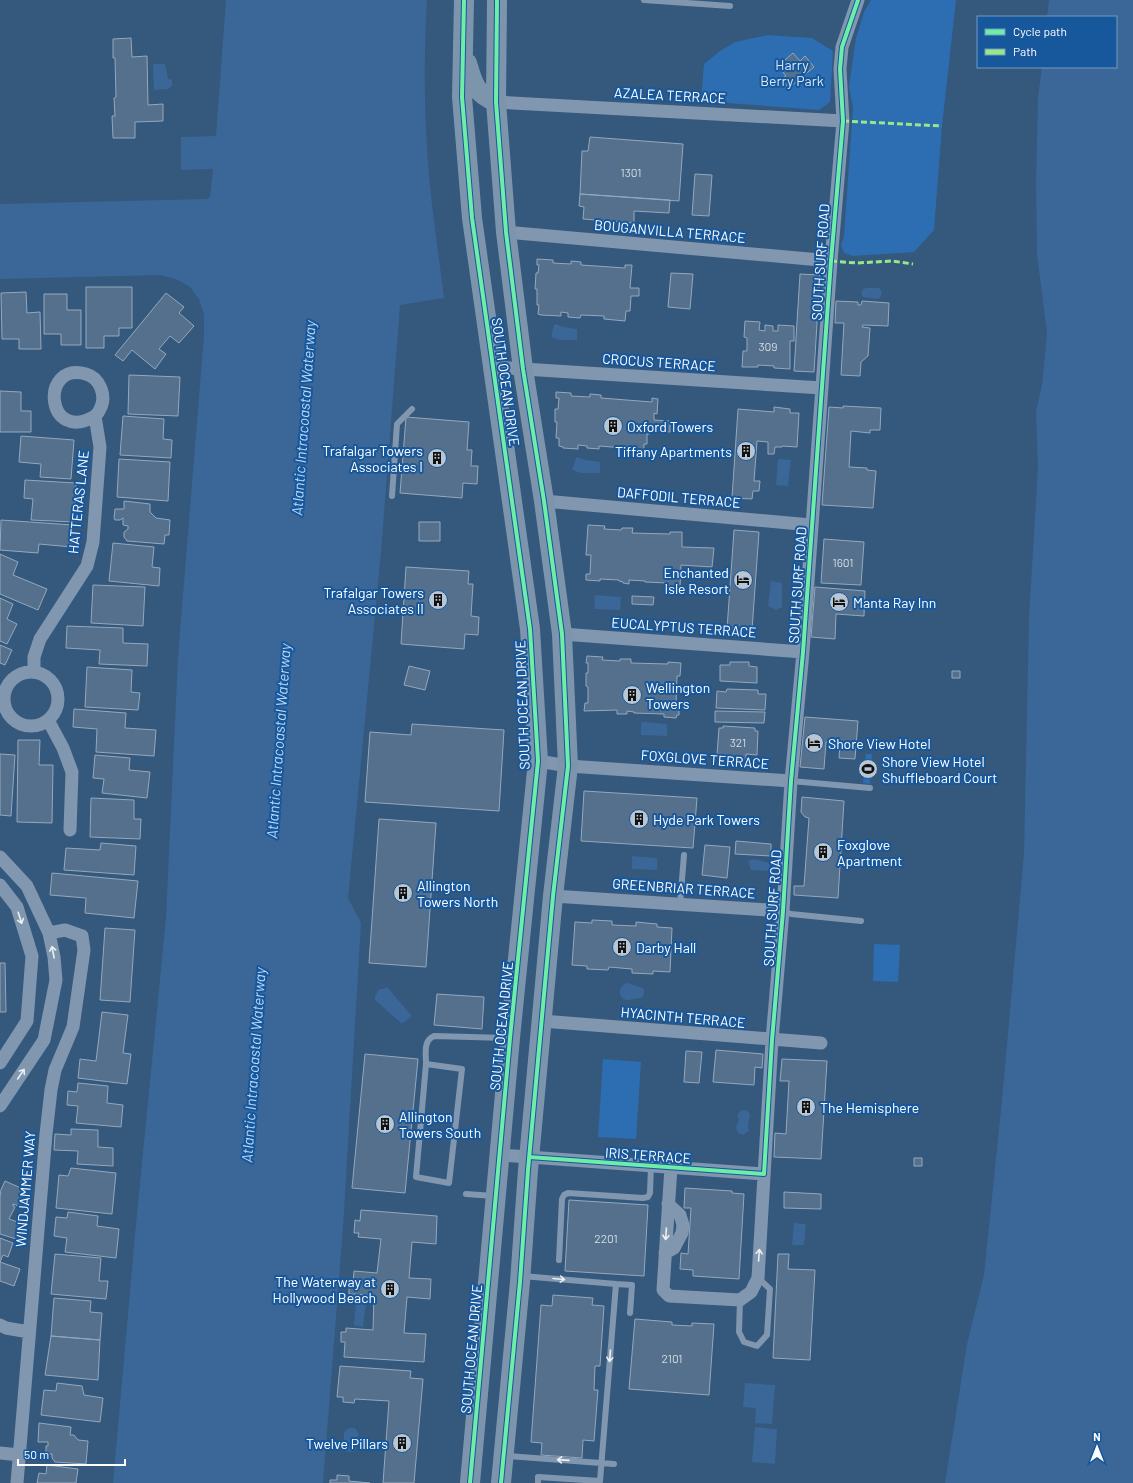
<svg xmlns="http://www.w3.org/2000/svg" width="1133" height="1483" font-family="Barlow,sans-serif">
  <rect width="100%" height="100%" fill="#35587d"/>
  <path fill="#2c6eb1" d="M871 0H956L942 126 934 230 914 252 853 256 844 253 841 245 844 236 853 108 849 86 856 38 864 12Z
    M768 35 812 38 833 51 830 102 819 110 701 101 704 64 720 51 735 42Z
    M866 754H872L870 784 863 783Z
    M874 944 900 945 898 982 873 981Z
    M603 1059 641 1062 636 1139 598 1137Z"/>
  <path fill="#3a6797" d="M226 0H427C424 50 424 100 427 149 430 199 438 249 444 298L400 305 381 552 348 898 361 923 343 1228 323 1483H113L136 1224 166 918 178 657 204 335V315L199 299 190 287 178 280 161 275 0 279V204L207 199 210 197 213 169 181 170V137L216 136Z
    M1049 0H1133V1483H945L967 1344 984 1275 1002 1100 1024 854 1029 617 1038 468 1036 411 1042 385 1047 333 1037 254 1036 184 1038 97 1042 67H1116V17H1047Z
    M153 64H165L168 79 172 80V86L168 89 154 90Z
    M866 288H879L882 292 880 298 877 299 863 297 861 294 862 290Z
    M556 324 563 327 577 329V340H560L551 337 554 325Z
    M577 457 585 460 600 462V473H581L572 470 576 458Z
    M778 459 791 460 788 486 776 485Z
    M771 581 782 583V607L776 610 768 606Z
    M596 595 620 597 621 598 620 610 595 609 594 597Z
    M643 722 666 724 667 725V736L641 735V723Z
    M632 856 657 858V870L632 869Z
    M754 859 770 863 769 871 751 870 748 861Z
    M627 983 643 988 644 991 643 997C639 998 631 1000 627 1000 617 999 618 985 627 983Z
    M387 987 411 1015V1017L403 1023H401L375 1000V997L379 989H383Z
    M743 1110 748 1111 750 1116 748 1125 749 1131 743 1135 738 1133 736 1128 739 1119 737 1115 739 1112Z
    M794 1223 806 1224 804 1245H792Z
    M356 1303 366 1304 363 1327 354 1325Z
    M745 1383 775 1385 772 1424 755 1423 756 1408 743 1407Z
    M755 1427 777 1429 775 1464 752 1462Z
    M349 1428H355L359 1434 357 1438 356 1449 352 1452 346 1451 344 1447V1432Z"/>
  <path fill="#54708d" stroke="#94a8bc" d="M131 38 132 57 147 56 148 105 163 104V121L135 122V138H113L112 116H115L114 98 116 97 115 58H113V39Z
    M793 53 800 61 805 56 814 67 789 88 781 79 786 76 778 66Z
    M590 137 683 144 679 201 580 194 582 151H588Z
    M695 174 712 175 709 216 692 215Z
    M580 194 670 200 669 213 634 211V223L583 219 584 207 579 206Z
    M537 259 553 260V263L571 264V261L581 262V265L625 268V265H632L630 288H639V296H631L630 311H626L625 321 604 319V316L581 315 580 318 568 317V313L561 312V316L541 315 538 314 539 305H537V289H535L536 273H538L539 265H537Z
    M671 273 693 274 690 309 668 307Z
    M800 274 820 275 814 372 794 371Z
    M86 287H132V328H119V336H104V348H86Z
    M26 292 27 313 40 312 41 349H19V339H2L1 293Z
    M166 293 184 307 179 313 194 326 179 343 170 336 159 349 166 354 155 369 132 350 123 361 115 355Z
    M44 294H67V310H81V345H61V334H44Z
    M836 301 858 302V305H861L862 301 889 303 888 326 863 325 862 327 870 328 868 356 861 362 860 376 841 375 844 323H835Z
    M745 321 760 322 759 330 765 331V325L773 326V331H778V325L794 326V341H790V369L774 368V366L758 365V367H742L743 351H747V338L744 337Z
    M129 375 180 377 178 416 128 414Z
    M0 391 21 392V411H31V432H0Z
    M556 392 571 393V396L590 397V394L601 395V398L652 402V398L658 399 657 414 654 413V420L670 421V432L650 430V434H647V444H644V453L624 451V448L599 446V449L587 448V446L578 445V449L563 448V447L559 446V438H556L557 422H555V409H558L559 398H556Z
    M843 406 881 408 880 430H870V433L851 431 849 467 867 468V470L876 471 873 508 822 505 829 407 843 408Z
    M774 407 790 409V413H799L797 447 782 446V447H775L774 454H768V442L757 441 754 481H760L759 491H753L752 499 732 498 738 409 774 412Z
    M123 416 164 419 163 439 172 440 171 458 120 455Z
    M406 417 469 422 467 450H472L471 466H478L477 484 463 483 462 498 400 493Z
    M21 436 74 440 71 479 40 477 41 464 19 462Z
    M119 459 170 462 168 501 117 497Z
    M25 480 76 483 74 522 31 520 33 499 24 498Z
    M124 501 150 504V512L156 518 170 520 169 535H165L164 544 127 541 124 537V532L128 529V526L123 525V518L120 520H115L114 518 115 509H124Z
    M1 520 73 525 72 547 39 544 38 553 0 550Z
    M419 522H440V541H419Z
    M588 525 605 526 604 529 621 530 622 528H633L632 533 670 534V532H682V547L714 548 712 567 681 565 680 587 666 586 667 583 645 582V581L629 580V584L623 583V582L619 581V580L600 579V581L586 580V574H590L591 555H586Z
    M734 530 759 532 752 630 727 629Z
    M824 539 864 542 861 585 821 583Z
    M113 543 154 547 152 567 160 568 159 586 109 581Z
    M0 554 18 562 13 575 47 589 38 610 0 594Z
    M406 567 469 571 468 584H473L471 616 479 617 478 635 465 634 464 649 401 644Z
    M93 585 145 587 143 626 91 623Z
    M815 587 865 591 864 616 836 614 835 639 811 637Z
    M632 596 654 597 653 605 632 604Z
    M0 598 13 604 7 619 17 624 7 644 0 641Z
    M67 626 123 628V643L148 644 147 666 99 664 100 650 66 648Z
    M0 645 12 650 5 665 0 663Z
    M587 656 603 657 602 660 620 661V659H631V663L668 664V662L681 663 680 676H677L676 704H679V715H677L676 718 664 717V714L634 713V712L627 711V714H617V710L584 711 585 703H588V687L586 686V673H588V663H586Z
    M730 662H749V666L757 667V683L720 681V665H730Z
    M409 666 430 671 425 690 404 685Z
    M87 667 132 670 131 692 140 693 138 710 85 707Z
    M952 671H960V678H952Z
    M727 689 758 690V694H766L765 710 716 708 717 691 726 692Z
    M74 709 126 713 125 728 156 730 154 756 96 752 97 729 73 727Z
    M715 711 765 712 764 723 715 722Z
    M805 717 858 721 855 759 839 758 840 744 826 742 824 769 800 767Z
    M412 724 504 730 499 811 365 802 370 732 411 735Z
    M723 726 755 728V731H758L757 755 746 754V759L727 758V755L717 754 719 728H723Z
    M18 740H40L39 765H53L52 823 17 822Z
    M0 754 15 755 11 816 0 815Z
    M95 755 130 758 129 770 150 772 147 798 102 793 104 779 93 778Z
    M584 791 697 798 693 848 581 841Z
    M802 797 844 801 838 898 794 895V886H804L809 818 805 817 801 812Z
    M91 798 134 800V819H141L140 839 90 837Z
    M379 819 436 823 426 967 369 963Z
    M736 841 771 844V856L735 854Z
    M101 843 136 846 134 875 64 870 66 848 100 850Z
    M705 845 730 847 727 878 702 875Z
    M52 873 138 881 134 918 85 913 86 898 50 895Z
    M592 920 612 921V925L636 926V922L657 924V927L672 928 670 972 653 971V974L632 973V969L609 967 608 970 587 969V966L572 965 575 922 592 923Z
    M105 928 135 930 130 1002 100 1000Z
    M0 963H5L6 1012H0Z
    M437 994 484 997 482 1029 434 1025Z
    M102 1012 128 1015 123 1053 131 1054 127 1084 78 1078 80 1059 96 1061Z
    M716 1050 763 1054 762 1068 755 1067 754 1085 713 1082Z
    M686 1051 702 1052 699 1083 684 1082Z
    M365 1054 418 1059 405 1193 352 1188Z
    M782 1059 827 1061 821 1159 774 1157 775 1133 786 1134 789 1081H780Z
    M78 1083 108 1086 107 1103 123 1105 121 1127 76 1123 78 1106 67 1105 68 1091 77 1092Z
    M71 1129 98 1130V1147L113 1148V1166L77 1164 78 1151 54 1150 55 1134 71 1135Z
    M914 1158H922V1166H914Z
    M71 1168 116 1173 112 1214 56 1208 59 1175 68 1176Z
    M5 1181 23 1189 22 1192 27 1194 21 1207 13 1204V1206L15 1207 9 1219 23 1224 16 1239 0 1234V1196L1 1193 0 1192Z
    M685 1188 732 1191V1193L744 1194 739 1279 693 1276V1270L680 1269 681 1253 688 1254 691 1208H684Z
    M784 1192 821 1194V1209L784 1208Z
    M569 1200 648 1205 644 1276 565 1271Z
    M361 1210 437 1216 436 1244 412 1242 409 1278 431 1279 430 1299 407 1297 404 1333 426 1334 424 1362 344 1357 345 1342H341V1332H346V1328L373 1330 374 1295 349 1294V1283H353L354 1271 377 1273 381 1239 358 1237 359 1233H354L355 1220 360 1221Z
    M68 1212 98 1216 97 1226 119 1229 116 1258 65 1252 67 1238 54 1236 56 1217 67 1218Z
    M0 1238 13 1243 8 1257 3 1255 0 1262Z
    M55 1254 101 1258 99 1281H108L106 1299 51 1294Z
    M778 1254H789L788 1269 815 1270 810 1360 773 1358Z
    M0 1262 20 1269 14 1286 0 1281Z
    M553 1295 593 1298 592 1305 604 1306 600 1366H595L594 1390H598L594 1441 583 1440 582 1458 541 1455 542 1443 531 1442 541 1305 552 1306Z
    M54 1298 91 1301 90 1312 102 1313 100 1340 51 1336Z
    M635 1319 672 1322V1325L692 1326V1323L714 1324 709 1395 629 1389Z
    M51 1336 100 1340 98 1380 45 1375Z
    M340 1366 411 1371 410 1378 423 1379 414 1483H383L389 1401 355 1399 354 1403 343 1402V1397H337Z
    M57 1383 82 1386 84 1395 103 1398 100 1422 41 1415 44 1390 56 1391Z
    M39 1423 71 1427 70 1435H74L78 1440 88 1441 86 1464 55 1462 52 1458V1454H46V1446H48V1442H38Z
    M47 1465 78 1469 76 1483H37L39 1473 46 1474Z
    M337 1475 349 1476V1481L370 1483H330V1480H337Z"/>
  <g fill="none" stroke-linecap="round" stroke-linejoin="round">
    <path stroke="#8097af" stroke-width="6" d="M644 0 730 6
      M392 496 397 424 412 409
      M791 781 870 788
      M680 904 684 855
      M783 911 791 914 861 921
      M426 1064 416 1177 449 1183 462 1069 426 1064C426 1053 423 1041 434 1036L506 1038
      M466 1194 494 1196
      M559 1260 562 1199 564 1195 568 1193 643 1198 648 1197 650 1193 651 1166
      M522 1276 616 1284 600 1481 538 1477V1483
      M616 1284 632 1285 630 1313
      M740 1300 739 1332 744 1342 757 1346 767 1335 770 1289 758 1278
      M507 1456 614 1464"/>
    <path stroke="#8097af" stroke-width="13" d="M496 102 843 121
      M506 232 831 261
      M493 367 822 388
      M544 501 811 525
      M562 634 803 652
      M34 672V657L40 639 87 566 93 542 100 447 95 416C97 414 99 412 100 409 107 396 100 378 86 374 39 361 46 445 95 416
      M4 699a27 27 0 1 1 54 0a27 27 0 1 1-54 0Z
      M48 720 63 748 72 772 70 830
      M538 761 568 766 791 781
      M0 857 27 886 49 933 54 957 56 980 44 1040 0 1106
      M0 885 17 907 32 956 27 1021 0 1063
      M553 896 783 911
      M542 1021 821 1043
      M500 1155 764 1174
      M671 1167 663 1290 669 1296 740 1300 751 1292 758 1278 772 1040 783 911 791 781 803 652 831 261 843 121 840 69 842 47 858 0
      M665 1253 674 1248 682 1233 683 1225 680 1215 668 1204
      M0 1325 6 1328 29 1332
      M0 1453 19 1455
      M17 1483 46 1134 51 1090 55 1070 73 1027 84 950 82 936 65 930 49 933"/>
    <path stroke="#7d94ad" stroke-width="20" d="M464 0 462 97 472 218 530 629 538 761 510 1038 470 1483
      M497 0 496 102 506 232 523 369 544 501 562 634 568 766 553 896 528 1170 520 1282 501 1483
      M467 63C473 84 475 93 496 102"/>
    <path stroke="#98e88a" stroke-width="3" stroke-dasharray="6 3" stroke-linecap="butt" d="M843 121 942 126
      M831 261 857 263 892 261 913 264"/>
    <defs>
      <path id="cycleway" d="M464 0 462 97 472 218 530 629 538 761 510 1038 470 1483
        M497 0 496 102 506 232 523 369 544 501 562 634 568 766 553 896 528 1170 520 1282 501 1483
        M529 1157 764 1174 772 1040 783 911 791 781 803 652 831 261 843 121 840 69 842 47 858 0"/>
    </defs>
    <use href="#cycleway" stroke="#17579b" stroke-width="6"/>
    <use href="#cycleway" stroke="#6deda7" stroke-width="4"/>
  </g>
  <defs><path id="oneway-shaft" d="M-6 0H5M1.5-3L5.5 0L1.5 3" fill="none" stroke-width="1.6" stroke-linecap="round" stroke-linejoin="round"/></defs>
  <g stroke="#eceff3">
    <use href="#oneway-shaft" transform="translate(20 918) rotate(72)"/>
    <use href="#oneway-shaft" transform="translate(53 952) rotate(-101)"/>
    <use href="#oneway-shaft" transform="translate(21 1074) rotate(-56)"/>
    <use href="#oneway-shaft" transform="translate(666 1234) rotate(94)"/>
    <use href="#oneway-shaft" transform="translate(759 1255) rotate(-86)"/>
    <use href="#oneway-shaft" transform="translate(559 1279) rotate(5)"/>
    <use href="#oneway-shaft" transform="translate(610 1356) rotate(95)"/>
    <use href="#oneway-shaft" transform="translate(563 1460) rotate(-176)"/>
  </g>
  <defs>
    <symbol id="building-disc" viewBox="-11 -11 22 22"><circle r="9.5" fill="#b8c5d2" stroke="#17579b"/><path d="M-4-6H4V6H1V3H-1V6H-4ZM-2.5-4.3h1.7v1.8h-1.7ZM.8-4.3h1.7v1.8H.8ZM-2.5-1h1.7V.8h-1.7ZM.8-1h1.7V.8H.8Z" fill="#111"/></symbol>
    <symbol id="hotel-disc" viewBox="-11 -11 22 22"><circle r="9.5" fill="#b8c5d2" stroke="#17579b"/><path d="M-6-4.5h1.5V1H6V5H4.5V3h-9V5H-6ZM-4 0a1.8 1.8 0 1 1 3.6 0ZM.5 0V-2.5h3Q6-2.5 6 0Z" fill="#111"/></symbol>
    <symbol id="stadium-disc" viewBox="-11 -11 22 22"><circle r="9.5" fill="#b8c5d2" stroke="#17579b"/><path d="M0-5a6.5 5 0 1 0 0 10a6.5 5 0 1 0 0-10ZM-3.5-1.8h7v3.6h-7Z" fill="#111"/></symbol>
  </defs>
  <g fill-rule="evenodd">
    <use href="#building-disc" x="602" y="415" width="22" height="22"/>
    <use href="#building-disc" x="735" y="440" width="22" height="22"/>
    <use href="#building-disc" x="426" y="447" width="22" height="22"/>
    <use href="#hotel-disc" x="732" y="569" width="22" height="22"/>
    <use href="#building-disc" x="427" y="589" width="22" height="22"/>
    <use href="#hotel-disc" x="828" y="591" width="22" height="22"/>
    <use href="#building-disc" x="621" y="684" width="22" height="22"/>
    <use href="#hotel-disc" x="803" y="732" width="22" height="22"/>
    <use href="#stadium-disc" x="857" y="758" width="22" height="22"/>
    <use href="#building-disc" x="628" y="808" width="22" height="22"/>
    <use href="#building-disc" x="812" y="841" width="22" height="22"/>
    <use href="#building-disc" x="392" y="882" width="22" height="22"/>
    <use href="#building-disc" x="611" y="936" width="22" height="22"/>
    <use href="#building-disc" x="795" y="1096" width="22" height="22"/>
    <use href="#building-disc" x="374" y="1113" width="22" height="22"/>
    <use href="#building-disc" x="379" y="1278" width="22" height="22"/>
    <use href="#building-disc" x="391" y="1432" width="22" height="22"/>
  </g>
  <g text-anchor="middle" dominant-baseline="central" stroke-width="4" stroke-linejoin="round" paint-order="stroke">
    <g font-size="12" fill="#d4dbe2">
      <text x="631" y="172">1301</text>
      <text x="768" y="346">309</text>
      <text x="843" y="562">1601</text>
      <text x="738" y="742">321</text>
      <text x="606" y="1238">2201</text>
      <text x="672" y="1358">2101</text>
    </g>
    <g font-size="14" fill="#d5e9fc" stroke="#17579b">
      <text x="792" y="64">Harry<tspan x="792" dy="16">Berry Park</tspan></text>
    </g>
    <g font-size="14" fill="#fff" stroke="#17579b">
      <text transform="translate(670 95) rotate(3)">AZALEA TERRACE</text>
      <text transform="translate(670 231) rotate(5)">BOUGANVILLA TERRACE</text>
      <text transform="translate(820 262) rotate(-86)">SOUTH SURF ROAD</text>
      <text transform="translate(659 362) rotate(4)">CROCUS TERRACE</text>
      <text transform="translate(506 382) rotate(82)">SOUTH OCEAN DRIVE</text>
      <text transform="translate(679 497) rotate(5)">DAFFODIL TERRACE</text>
      <text transform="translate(78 502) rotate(-84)">HATTERAS LANE</text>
      <text transform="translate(797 585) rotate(-86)">SOUTH SURF ROAD</text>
      <text transform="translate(684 627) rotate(4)">EUCALYPTUS TERRACE</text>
      <text transform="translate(522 705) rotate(-92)">SOUTH OCEAN DRIVE</text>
      <text transform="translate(705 759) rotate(4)">FOXGLOVE TERRACE</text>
      <text transform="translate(684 888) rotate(4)">GREENBRIAR TERRACE</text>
      <text transform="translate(772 908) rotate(-86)">SOUTH SURF ROAD</text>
      <text transform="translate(683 1017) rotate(5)">HYACINTH TERRACE</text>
      <text transform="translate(501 1026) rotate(-84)">SOUTH OCEAN DRIVE</text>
      <text transform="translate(648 1155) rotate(4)">IRIS TERRACE</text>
      <text transform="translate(25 1189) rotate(-85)">WINDJAMMER WAY</text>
      <text transform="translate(471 1349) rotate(-85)">SOUTH OCEAN DRIVE</text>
    </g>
    <g font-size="14" fill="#fff" stroke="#17579b" text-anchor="start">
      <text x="627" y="426">Oxford Towers</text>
      <text x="423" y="450" text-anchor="end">Trafalgar Towers<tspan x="423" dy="16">Associates I</tspan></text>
      <text x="732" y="451" text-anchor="end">Tiffany Apartments</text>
      <text x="729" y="572" text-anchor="end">Enchanted<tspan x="729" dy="16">Isle Resort</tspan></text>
      <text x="424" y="592" text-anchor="end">Trafalgar Towers<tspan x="424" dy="16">Associates II</tspan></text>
      <text x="853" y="602">Manta Ray Inn</text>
      <text x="646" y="687">Wellington<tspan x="646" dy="16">Towers</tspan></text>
      <text x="828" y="743">Shore View Hotel</text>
      <text x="882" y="761">Shore View Hotel<tspan x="882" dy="16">Shuffleboard Court</tspan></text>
      <text x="653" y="819">Hyde Park Towers</text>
      <text x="837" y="844">Foxglove<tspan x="837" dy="16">Apartment</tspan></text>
      <text x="417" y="885">Allington<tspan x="417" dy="16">Towers North</tspan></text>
      <text x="636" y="947">Darby Hall</text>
      <text x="820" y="1107">The Hemisphere</text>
      <text x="399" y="1116">Allington<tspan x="399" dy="16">Towers South</tspan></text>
      <text x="376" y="1281" text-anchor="end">The Waterway at<tspan x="376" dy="16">Hollywood Beach</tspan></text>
      <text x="388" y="1443" text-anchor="end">Twelve Pillars</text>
    </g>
    <g font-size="15" font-style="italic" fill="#bad9f9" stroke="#17579b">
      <text transform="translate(303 418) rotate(-86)">Atlantic Intracoastal Waterway</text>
      <text transform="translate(278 741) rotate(-86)">Atlantic Intracoastal Waterway</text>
      <text transform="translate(253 1065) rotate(-86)">Atlantic Intracoastal Waterway</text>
    </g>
  </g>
  <rect x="977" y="16" width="140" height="52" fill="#17579b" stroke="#749ac3"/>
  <rect x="985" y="29" width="20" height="6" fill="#6deda7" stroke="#749ac3"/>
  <text x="1013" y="36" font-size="12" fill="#ffffff">Cycle path</text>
  <rect x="985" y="49" width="20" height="6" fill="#98e88a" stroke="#749ac3"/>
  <text x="1013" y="56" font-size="12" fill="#ffffff">Path</text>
  <g transform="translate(1097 1447)" stroke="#17579b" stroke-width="3" paint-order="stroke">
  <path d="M0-3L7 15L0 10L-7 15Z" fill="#ffffff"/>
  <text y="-6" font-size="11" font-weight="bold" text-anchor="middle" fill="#ffffff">N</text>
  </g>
  <path d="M18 1459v6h107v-6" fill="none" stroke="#ffffff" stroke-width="2"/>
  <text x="24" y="1459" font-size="12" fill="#ffffff" stroke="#17579b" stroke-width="3" paint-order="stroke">50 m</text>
</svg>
